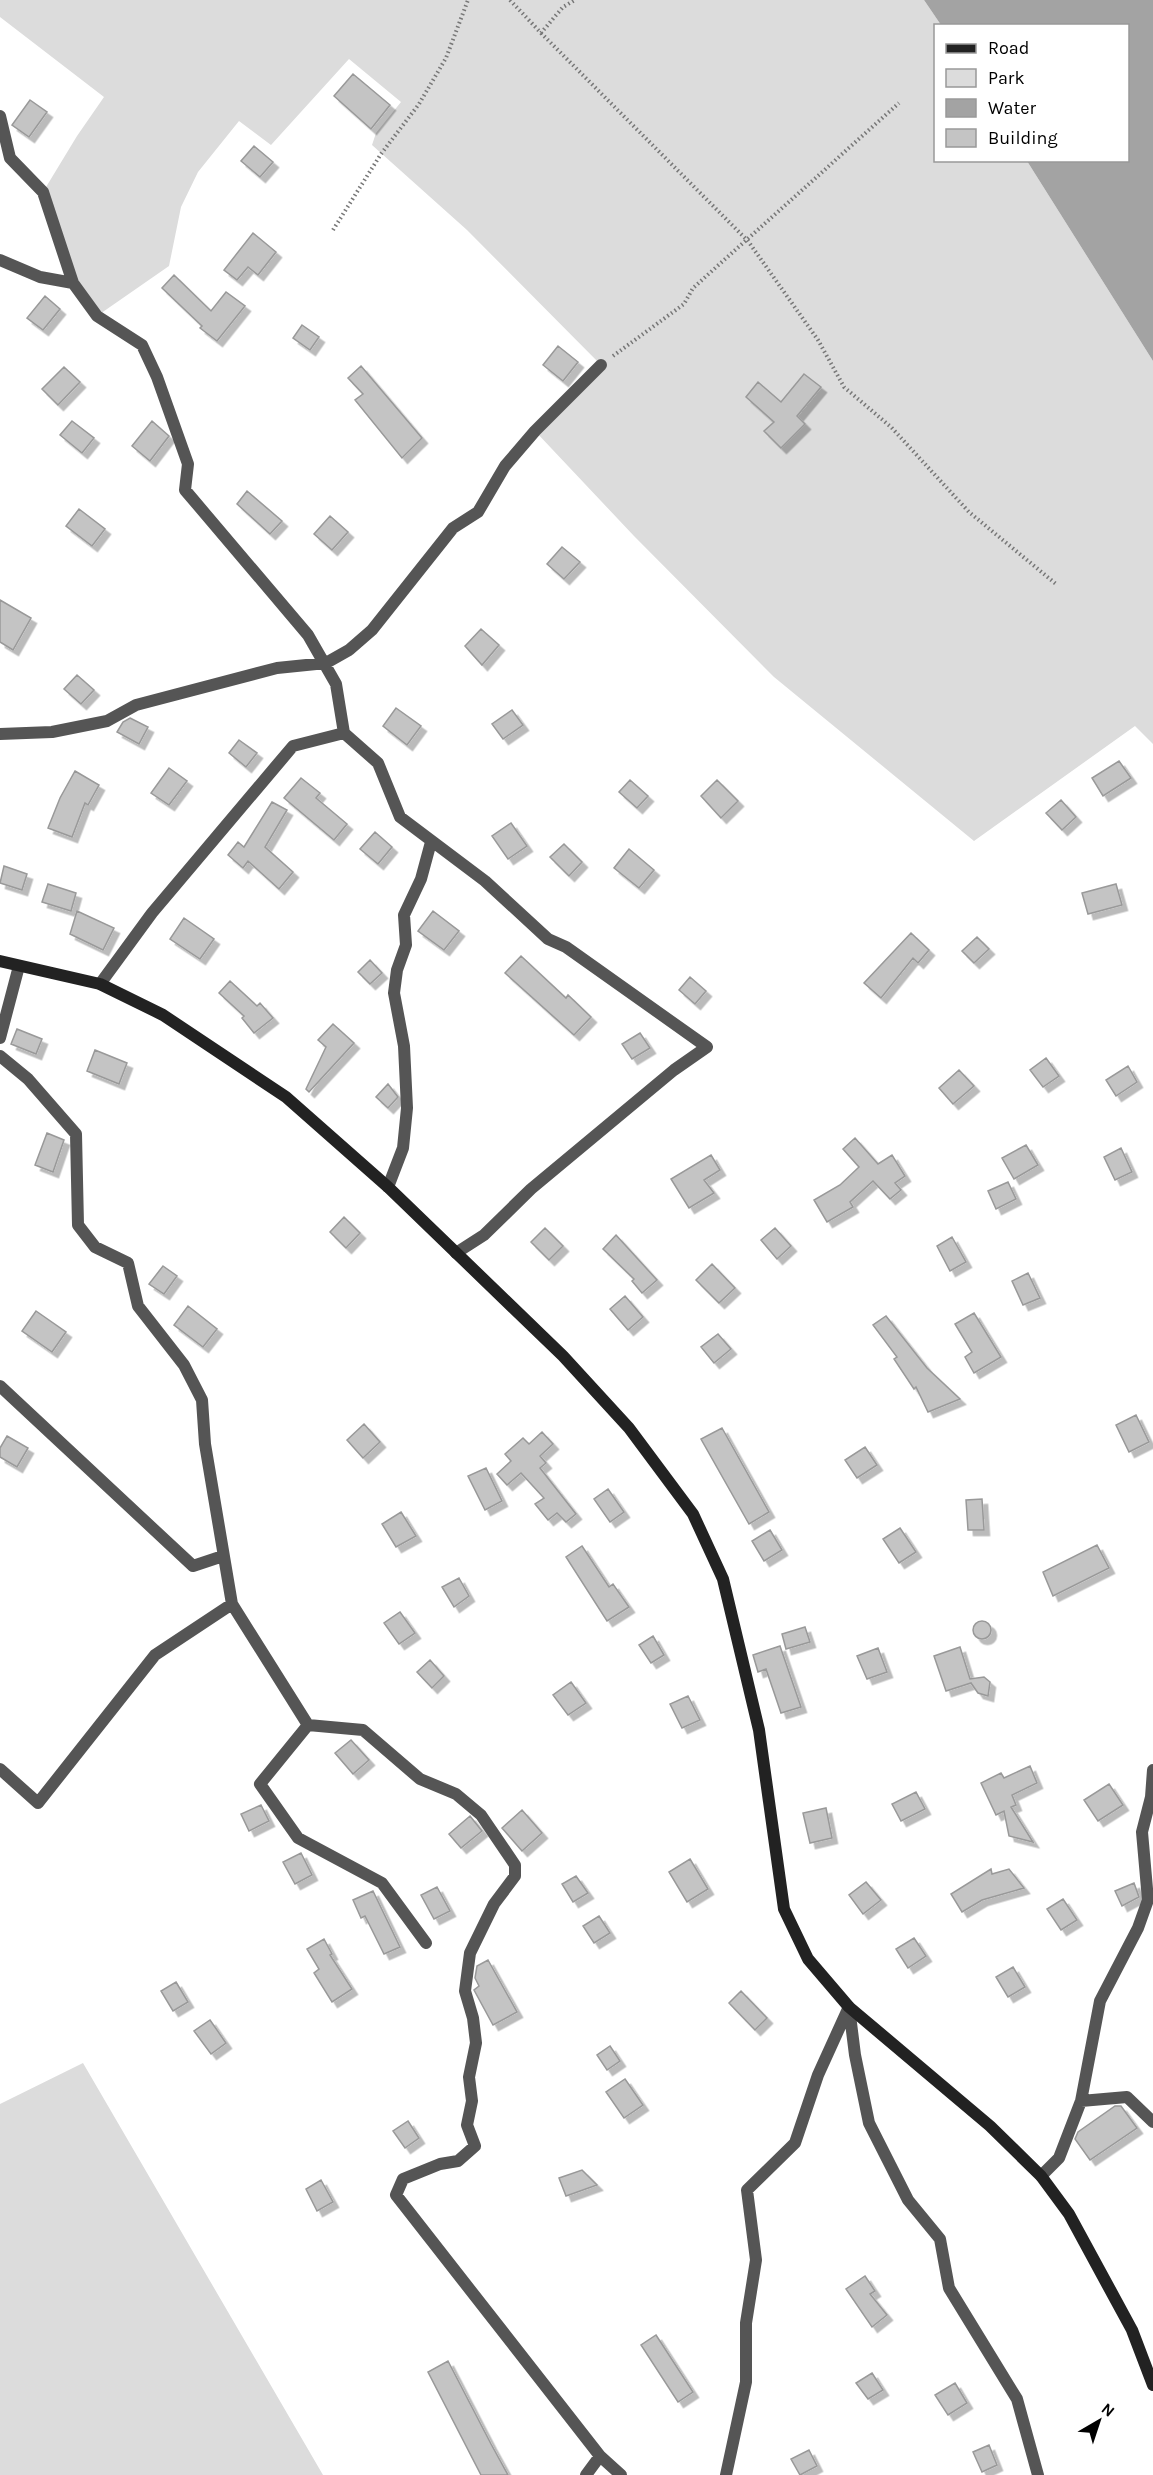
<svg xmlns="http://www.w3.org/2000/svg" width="1153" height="2475" font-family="Karla,sans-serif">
  <defs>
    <filter id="shadow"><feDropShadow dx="5.5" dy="5.5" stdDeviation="0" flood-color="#0004"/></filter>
  </defs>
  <rect width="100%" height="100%" fill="#fff"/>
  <path fill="#dcdcdc" d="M0 0H924L941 25 936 26V160L1027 161 1153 361V744L1135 726 974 841 774 677 634 536 535 431 601 365 467 230 372 145 376 133 401 102 349 59 271 145 239 121 198 172 181 207 169 266 97 316 73 283 43 192 77 136 104 97 0 17Z
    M83 2063 323 2475H0V2104Z"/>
  <path fill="#a3a3a3" d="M924 0H1153V361L1027 161 1128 160V26L941 25Z"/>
  <path fill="#c4c4c4" stroke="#999" stroke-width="1.5" filter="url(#shadow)" d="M353 74 390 105 371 129 334 96Z
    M30 100 47 112 29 137 12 125Z
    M254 146 273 162 260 177 241 161Z
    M253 233 276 252 258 275 248 267 237 280 224 270Z
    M174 275 211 311 226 292 245 306 217 341 200 328 202 326 162 288Z
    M45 296 60 309 43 330 27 318Z
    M302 325 319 337 310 350 293 338Z
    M558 346 578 362 563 381 543 365Z
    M361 366 422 438 402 458 355 400 363 394 348 378Z
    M64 367 80 382 58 405 42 389Z
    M804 374 821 387 797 416 805 424 781 448 764 431 774 422 746 397 758 382 781 402Z
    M72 421 94 438 82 453 60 435Z
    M152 421 169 436 150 461 132 446Z
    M247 491 282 521 270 534 237 504Z
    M79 509 105 529 92 546 66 526Z
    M330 516 348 532 332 550 314 534Z
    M562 547 580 562 564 579 547 564Z
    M0 600 31 618 13 650 0 642Z
    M481 629 499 645 482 665 465 646Z
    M77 675 94 690 81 704 64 689Z
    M396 708 421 726 407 745 383 726Z
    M512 710 523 725 503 739 492 724Z
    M130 718 148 727 139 744 117 732 123 722Z
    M239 740 257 753 246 767 229 753Z
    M1119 761 1131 778 1103 796 1092 778Z
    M169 768 187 781 169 805 151 793Z
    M75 771 99 785 88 805 85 803 72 837 48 828 60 798Z
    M301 778 320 793 316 798 347 824 334 840 284 798Z
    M630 780 648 796 637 808 619 792Z
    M717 780 738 801 721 818 701 796Z
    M1061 800 1076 817 1062 830 1046 813Z
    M272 802 287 810 265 847 293 872 279 889 248 861 243 868 228 855 238 842 244 847Z
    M511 823 527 846 508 859 492 836Z
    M375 832 392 847 378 864 360 849Z
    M564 844 582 862 569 876 550 857Z
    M629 849 654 870 639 888 614 868Z
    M4 866 27 874 22 890 0 883Z
    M48 884 76 893 71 911 42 902Z
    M1116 884 1122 905 1088 914 1082 893Z
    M77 911 114 928 103 950 70 934Z
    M433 911 459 931 444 950 418 931Z
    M184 918 214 939 200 959 170 939Z
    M911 933 929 950 918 963 913 958 881 998 864 983Z
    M977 937 989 949 974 963 962 951Z
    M521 956 566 998 568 995 591 1017 574 1035 505 973Z
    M370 960 382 973 370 984 358 972Z
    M690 977 706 991 695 1004 679 990Z
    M230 981 257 1006 260 1003 273 1018 254 1033 242 1018 244 1016 219 993Z
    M333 1024 354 1043 309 1092 306 1089 326 1047 318 1040Z
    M17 1029 42 1039 36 1054 11 1044Z
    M640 1033 650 1048 632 1059 622 1044Z
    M95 1050 127 1063 119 1084 87 1071Z
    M1046 1058 1059 1076 1043 1087 1030 1070Z
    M1128 1066 1137 1082 1116 1096 1106 1080Z
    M959 1070 974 1086 953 1104 939 1088Z
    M388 1084 398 1097 388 1108 376 1097Z
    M47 1133 64 1140 53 1172 35 1165Z
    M855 1138 878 1164 892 1155 905 1176 895 1183 901 1190 890 1199 873 1181 850 1202 853 1207 827 1222 814 1200 840 1185 859 1167 843 1149Z
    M1026 1145 1038 1165 1014 1179 1002 1158Z
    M1121 1148 1132 1172 1115 1180 1104 1157Z
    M711 1155 720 1170 704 1180 714 1193 689 1208 671 1179Z
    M1008 1182 1016 1199 996 1209 988 1191Z
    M344 1217 360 1233 346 1248 330 1232Z
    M545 1228 563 1246 549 1260 531 1242Z
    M775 1228 791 1246 777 1259 761 1240Z
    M616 1235 657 1280 642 1293 632 1281 634 1279 603 1249Z
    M952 1237 966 1262 950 1271 937 1246Z
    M712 1264 735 1288 719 1303 696 1280Z
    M163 1266 177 1276 164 1294 149 1284Z
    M1028 1273 1040 1298 1023 1305 1012 1281Z
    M625 1296 643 1317 628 1330 610 1309Z
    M188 1306 217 1329 203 1347 174 1325Z
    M36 1311 66 1332 52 1352 22 1331Z
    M974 1313 1001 1357 974 1373 965 1357 972 1352 955 1324Z
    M886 1316 927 1368 960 1399 928 1412 916 1387 914 1389 894 1359 897 1357 873 1325Z
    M718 1334 731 1349 714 1363 701 1347Z
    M1136 1415 1149 1442 1129 1452 1116 1425Z
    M364 1424 380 1442 363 1458 347 1440Z
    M722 1428 769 1512 749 1524 701 1439Z
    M542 1432 553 1444 540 1456 546 1463 540 1468 576 1514 566 1522 557 1513 548 1520 535 1504 544 1498 521 1473 507 1485 497 1474 511 1461 505 1454 523 1438 529 1444Z
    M7 1436 28 1448 17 1467 0 1457V1448Z
    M865 1447 877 1465 857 1478 845 1460Z
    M486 1468 502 1501 485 1510 468 1476Z
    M608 1489 624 1512 610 1522 594 1499Z
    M982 1499 984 1530H968L966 1500Z
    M401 1512 416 1536 396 1547 382 1524Z
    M900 1528 916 1552 899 1563 883 1539Z
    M770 1530 782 1550 764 1561 752 1541Z
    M1097 1545 1109 1568 1053 1596 1043 1572Z
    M582 1546 609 1587 613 1584 629 1607 607 1621 566 1557Z
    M459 1578 469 1596 454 1607 442 1587Z
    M400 1612 415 1633 399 1644 384 1623Z
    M973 1630a9 9 0 1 1 18 0a9 9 0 1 1-18 0Z
    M805 1627 810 1642 786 1649 782 1634Z
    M653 1636 664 1655 651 1663 639 1645Z
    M780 1646 801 1707 781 1713 766 1669 758 1672 753 1655Z
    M960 1647 970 1679 984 1677 990 1682 988 1696 978 1693 971 1683 946 1691 934 1656Z
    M878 1648 887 1672 867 1679 857 1656Z
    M430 1660 444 1676 432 1688 417 1672Z
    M571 1682 586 1703 568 1715 553 1695Z
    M688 1696 700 1720 682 1728 670 1704Z
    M351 1740 369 1760 353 1774 335 1753Z
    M1030 1766 1037 1783 1012 1795 1016 1805 1011 1807 1033 1842 1009 1836 1004 1811 996 1815 981 1783 1001 1773 1004 1778Z
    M1109 1784 1123 1805 1098 1821 1084 1800Z
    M916 1792 925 1809 901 1821 892 1804Z
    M261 1805 269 1821 249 1831 241 1814Z
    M826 1808 832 1838 810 1843 803 1813Z
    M522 1810 542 1833 522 1851 502 1828Z
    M470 1816 482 1831 461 1848 449 1834Z
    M301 1853 312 1875 295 1884 283 1862Z
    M690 1859 708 1889 687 1902 669 1872Z
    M991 1869 992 1874 1009 1869 1024 1888 982 1900 962 1912 951 1894Z
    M576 1876 588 1893 573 1902 562 1884Z
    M866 1882 881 1900 863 1914 849 1895Z
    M1134 1883 1139 1897 1122 1906 1115 1891Z
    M437 1887 450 1911 434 1919 421 1895Z
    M373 1891 400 1947 384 1954 365 1916 361 1918 353 1900Z
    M1063 1899 1077 1920 1061 1930 1047 1909Z
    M599 1916 610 1933 594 1943 583 1926Z
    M914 1938 926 1956 908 1968 896 1949Z
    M324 1939 332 1954 330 1955 352 1989 332 2002 314 1973 319 1969 307 1949Z
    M488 1960 517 2012 493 2025 474 1990 479 1986 475 1978 477 1966Z
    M1013 1967 1025 1987 1008 1997 996 1977Z
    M176 1982 188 2002 173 2011 161 1991Z
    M741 1991 767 2018 755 2030 729 2003Z
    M210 2020 226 2043 211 2054 194 2031Z
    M610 2046 620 2061 607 2070 597 2055Z
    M625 2079 643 2105 624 2118 606 2092Z
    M1115 2106H1121L1137 2128 1090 2160 1075 2139 1078 2132Z
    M408 2121 419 2138 405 2148 393 2131Z
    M582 2170 597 2185 566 2196 559 2178Z
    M321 2180 333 2202 317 2211 306 2189Z
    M865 2276 875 2291 870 2294 887 2315 872 2327 846 2289Z
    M656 2335 693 2392 678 2402 641 2345Z
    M448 2361 491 2444 508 2475H481L428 2372Z
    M872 2373 883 2390 868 2399 856 2383Z
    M955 2383 967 2403 948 2415 935 2395Z
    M989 2445 997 2465 982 2472 973 2452Z
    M809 2450 817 2466 800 2475 791 2459Z"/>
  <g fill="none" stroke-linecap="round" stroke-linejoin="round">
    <path stroke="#777" stroke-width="4" stroke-dasharray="1.5 3" stroke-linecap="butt" d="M510 0 541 33 563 7 575 0
      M541 33 748 241 818 340 844 387 891 427 969 512 1056 584
      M333 230 381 154 419 104 446 58 468 0
      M613 356 684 304 693 288 899 103"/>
    <path stroke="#555" stroke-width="12" d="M0 116 10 158 43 192 73 283 97 316 142 345 157 377 188 464 185 490 308 635 336 684 344 733 378 763 400 817 485 881 548 939 566 947 707 1047 674 1070 531 1189 484 1235 456 1253
      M0 260 40 277 73 283
      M0 734 52 732 107 721 136 705 277 668 326 663 349 650 372 630 453 528 478 512 505 466 535 431 601 365
      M100 984 152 913 293 746 344 733
      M0 1038 19 966
      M0 1056 28 1079 76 1134 78 1225 95 1247 128 1263 138 1306 184 1365 202 1400 205 1444 232 1604 308 1725 260 1784 298 1838 382 1883 426 1943
      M388 1187 403 1148 407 1108 404 1046 394 993 397 970 406 945 404 915 421 879 431 842
      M0 1386 193 1566 223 1556
      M308 1725 363 1730 420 1779 456 1794 481 1815 515 1865V1876L494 1904 470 1953 465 1991 473 2018 476 2043 469 2077 472 2101 467 2125 475 2146 458 2161 440 2164 403 2179 396 2195 600 2456 621 2475
      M0 1769 38 1803 155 1655 232 1604
      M849 2007 855 2055 869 2123 908 2200 940 2239 949 2288 1017 2399 1038 2475
      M1081 2101 1127 2097 1153 2122
      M1041 2176 1059 2158 1081 2101 1100 2001 1138 1928 1148 1900 1142 1832 1151 1797 1153 1770
      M586 2475 600 2456
      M726 2475 746 2382V2323L756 2260 747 2190 795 2143 818 2075 848 2009"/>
    <path stroke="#222" stroke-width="12" d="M0 961 100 984 163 1015 286 1097 388 1187 563 1356 629 1428 693 1514 723 1579 759 1730 784 1909 808 1959 849 2007 990 2126 1041 2176 1069 2214 1132 2330 1153 2385"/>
  </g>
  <rect x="934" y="24" width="195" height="138" fill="#ffffff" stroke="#999999" stroke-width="1.5"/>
  <rect x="946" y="44" width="30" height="9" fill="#222222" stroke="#999999" stroke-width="1.5"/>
  <text x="988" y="54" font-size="18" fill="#000000">Road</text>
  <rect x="946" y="69" width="30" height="18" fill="#dcdcdc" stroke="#999999" stroke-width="1.5"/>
  <text x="988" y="84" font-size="18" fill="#000000">Park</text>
  <rect x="946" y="99" width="30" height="18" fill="#a3a3a3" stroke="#999999" stroke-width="1.5"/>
  <text x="988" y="114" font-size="18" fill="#000000">Water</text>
  <rect x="946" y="129" width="30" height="18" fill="#c4c4c4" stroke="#999999" stroke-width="1.5"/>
  <text x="988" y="144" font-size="18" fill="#000000">Building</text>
  <g transform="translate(1099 2421) rotate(39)" stroke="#ffffff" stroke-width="4.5" paint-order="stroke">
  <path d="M0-4.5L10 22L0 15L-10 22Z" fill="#000000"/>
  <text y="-9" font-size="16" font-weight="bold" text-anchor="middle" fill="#000000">N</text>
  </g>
</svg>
